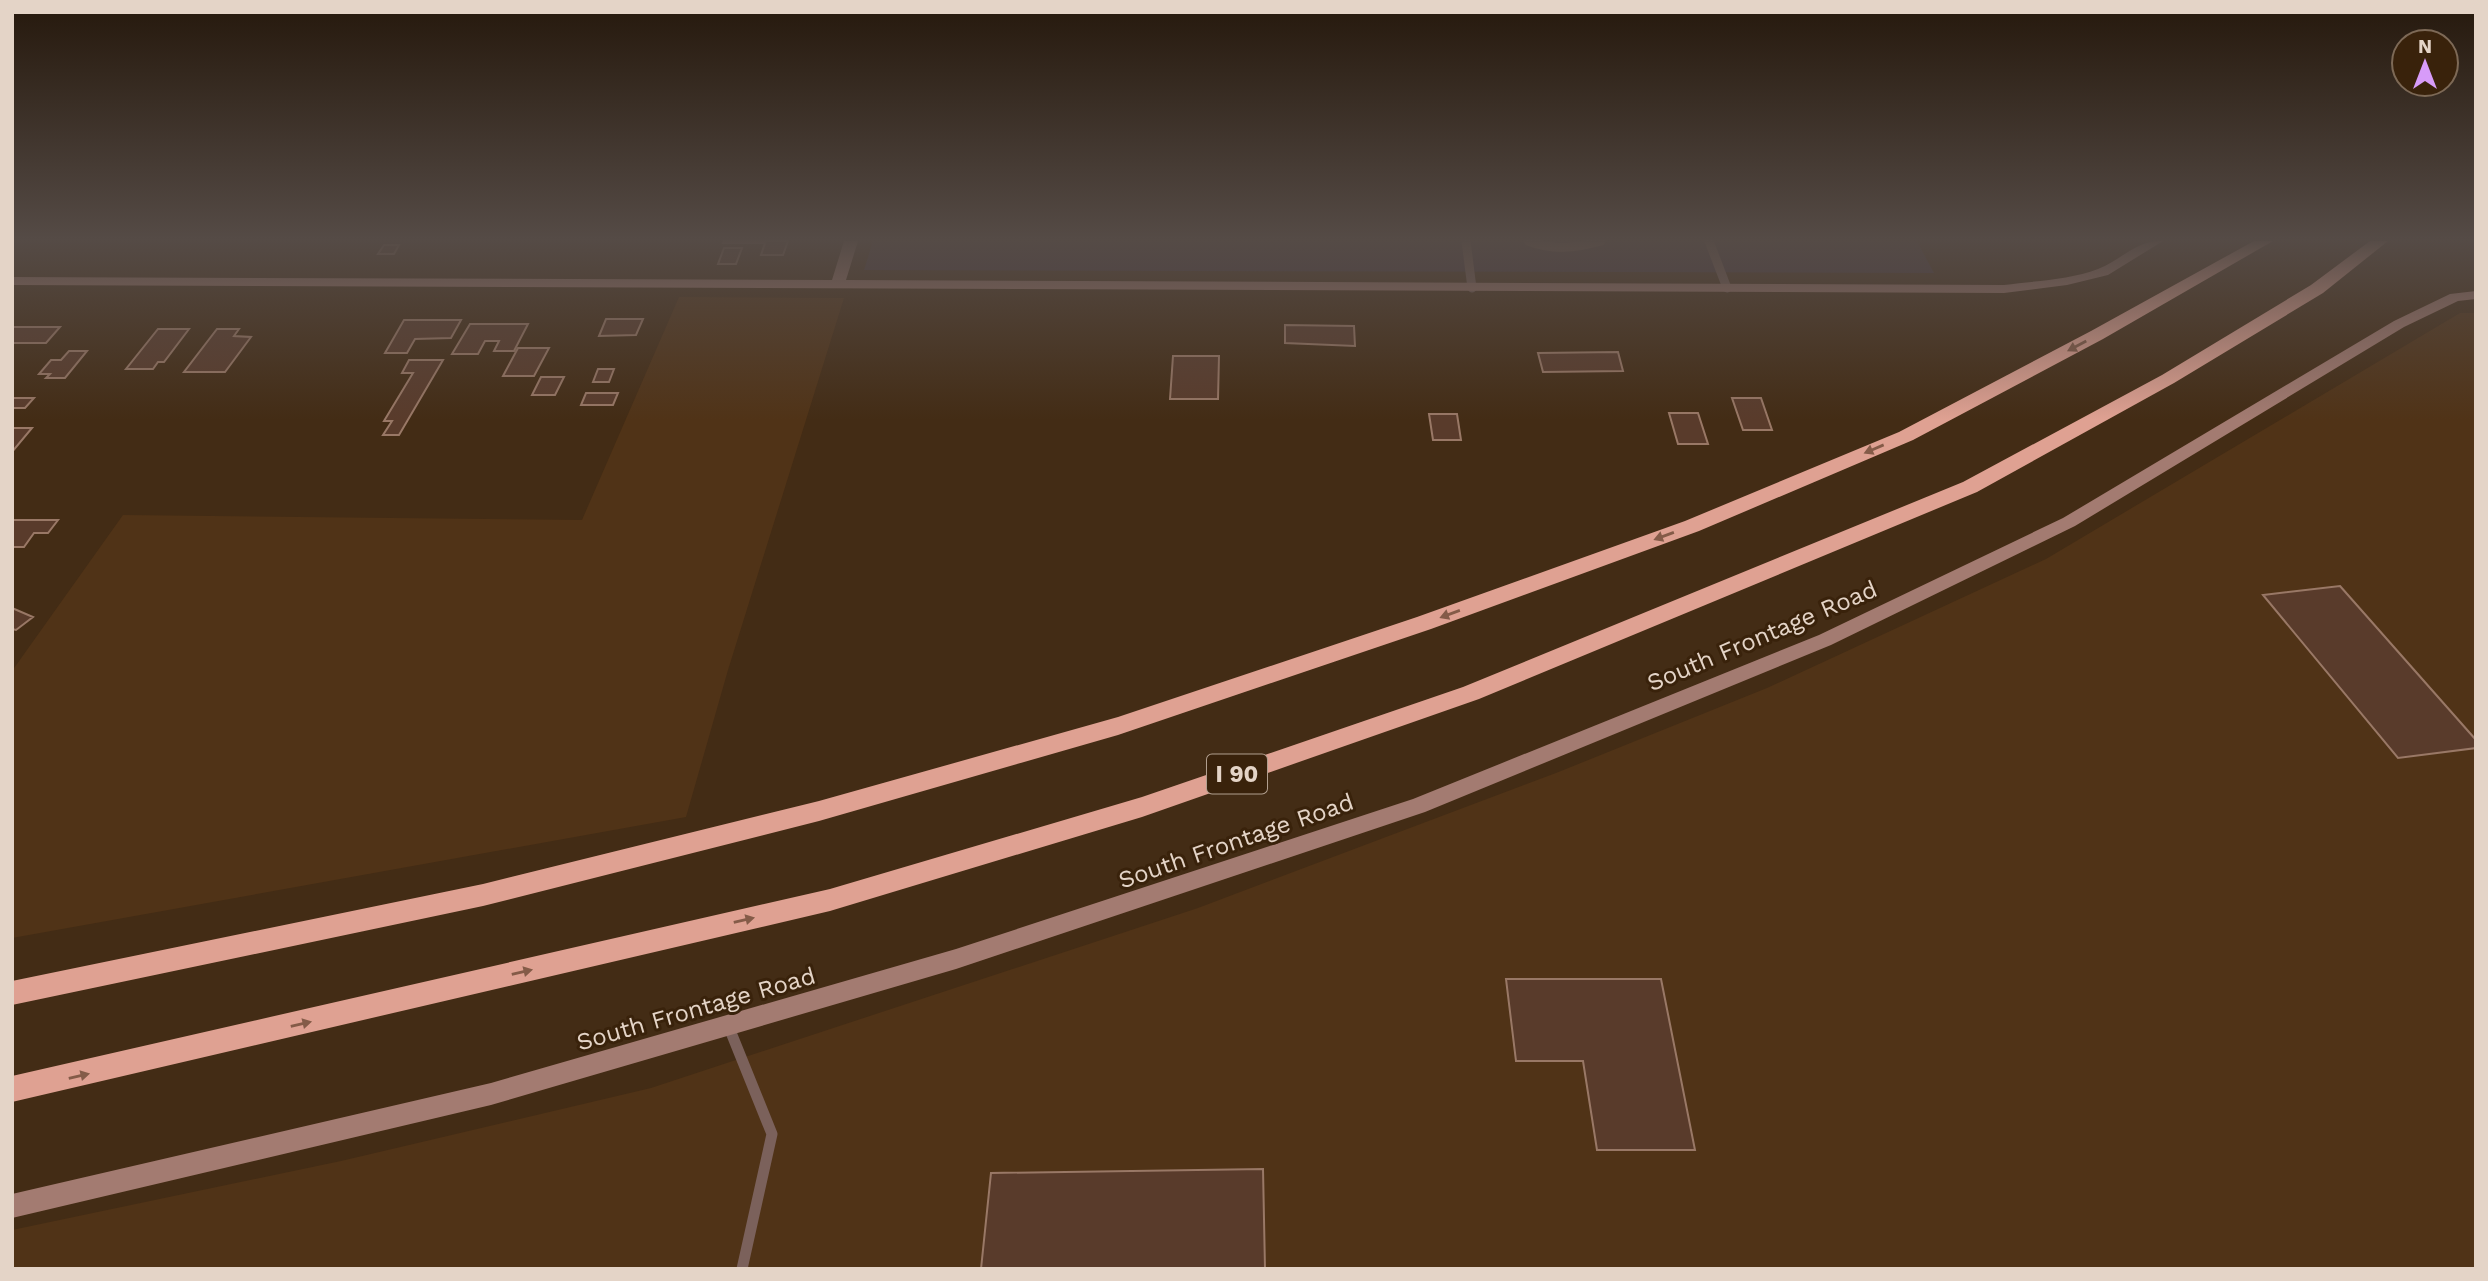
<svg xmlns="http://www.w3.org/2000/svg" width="2488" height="1281" font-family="'Work Sans',sans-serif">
  <rect width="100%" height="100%" fill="#432c15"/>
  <path fill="#423441" d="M873 241H1917L1934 273 864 270Z"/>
  <path fill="#503317" d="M679 297 844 298 728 670 686 817 12 938V671L123 515 582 520Z
    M2460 313H2476V1269H12V1230L341 1161 651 1088 1198 908 1556 773 1767 688 2046 559Z"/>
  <path fill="#593b2b" stroke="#997866" stroke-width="2" d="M724 241H788L783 255H761L765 243H723Z
    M384 245H399L394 254H378Z
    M724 248H742L736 264H718Z
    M606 319H643L636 335 599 336Z
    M404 320H461L451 338 415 339 407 353H385Z
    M470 324H528L514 351H494L499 341H485L478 354H452Z
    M1285 325 1354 326 1355 346 1285 343Z
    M12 327H60L46 343H12Z
    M158 329H189L164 362H158L153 369H126Z
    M217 329H239L234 336 251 337 225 372H184Z
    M518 348H549L534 376H503Z
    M69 351H87L65 378H46L50 374H39L51 360H61Z
    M1618 352 1623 371 1543 372 1538 353Z
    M1173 356H1219L1218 399H1170Z
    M409 360H443L399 435H383L392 421H384L413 373H402Z
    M598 369H614L609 382H593Z
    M541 377H564L555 395H532Z
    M586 393H618L613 405H581Z
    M12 398H34L25 408H12Z
    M1732 398H1761L1772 430H1743Z
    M1669 413H1698L1708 444H1678Z
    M1429 414H1457L1461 440H1433Z
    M12 428H32L12 452Z
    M12 520H58L48 533H34L24 547H12Z
    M2340 586 2476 740V748L2398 758 2263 595Z
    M12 608 33 617 16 630 12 629Z
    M1506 979H1661L1695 1150H1597L1583 1061H1516Z
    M1263 1169 1265 1269H981L991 1173Z"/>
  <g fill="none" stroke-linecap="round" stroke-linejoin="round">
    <path stroke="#7b615b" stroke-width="9" d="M1466 241 1472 288
      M1528 241C1554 251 1575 248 1601 241
      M1709 241 1727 288"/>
    <path stroke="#7b615b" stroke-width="11" d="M728 1025 772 1134 742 1269"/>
    <path fill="#a37b71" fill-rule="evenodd" d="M844 241H858L846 280 2004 285C2034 281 2069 280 2098 269 2122 260 2135 240 2163 241L2108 275 2067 285 2004 293 12 285V277L832 280Z
      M2476 291V299L2458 301 2404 327 2075 526 1831 645 1425 812 956 969 491 1105 12 1218V1194L491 1083 956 949 1413 799 1819 635 2063 518 2394 321 2450 294Z"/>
    <path fill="#dfa192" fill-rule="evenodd" d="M2254 241H2273L2103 339 1913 440 1699 531 1431 629 1118 735 819 821 483 906 12 1005V981L483 884 819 801 1118 717 1417 617 1685 521 1899 432 2091 331Z
      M2370 241H2388L2323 293 2174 383 1977 492 1479 699 1142 817 830 911 12 1102V1076L830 889 1142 797 1463 687 1963 482 2162 375 2311 285Z"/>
  </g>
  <defs><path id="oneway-solid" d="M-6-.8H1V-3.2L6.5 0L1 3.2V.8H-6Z" transform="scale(1.75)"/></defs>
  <g fill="#845b48">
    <use href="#oneway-solid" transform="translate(2077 346) rotate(152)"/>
    <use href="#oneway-solid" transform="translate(1874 449) rotate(157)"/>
    <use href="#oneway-solid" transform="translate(1664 536) rotate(160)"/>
    <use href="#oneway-solid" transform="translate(1450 614) rotate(160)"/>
    <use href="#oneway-solid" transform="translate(744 920) rotate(-13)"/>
    <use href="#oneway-solid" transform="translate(522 972) rotate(-13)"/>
    <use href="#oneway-solid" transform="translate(301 1024) rotate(-13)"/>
    <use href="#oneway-solid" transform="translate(79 1076) rotate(-13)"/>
  </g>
  <linearGradient id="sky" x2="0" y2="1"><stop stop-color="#25180c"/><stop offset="0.57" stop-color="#554b46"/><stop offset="1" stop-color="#554b46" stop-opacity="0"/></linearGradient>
  <rect width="2488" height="420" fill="url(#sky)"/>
  <g text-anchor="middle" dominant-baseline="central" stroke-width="6" stroke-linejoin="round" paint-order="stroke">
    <rect fill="#39220b" stroke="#b19f8f" stroke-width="2" x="1207" y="754.5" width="60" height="39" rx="5"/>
    <g font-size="23" font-weight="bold" fill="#e4d4c7">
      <text x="1237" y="774">I 90</text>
    </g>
    <g font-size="24" fill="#e4d4c7" stroke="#39220b">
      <text transform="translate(1762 636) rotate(-23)">South Frontage Road</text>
      <text transform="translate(1236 841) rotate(-19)">South Frontage Road</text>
      <text transform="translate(696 1009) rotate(-16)">South Frontage Road</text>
    </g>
  </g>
  <rect width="2488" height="1281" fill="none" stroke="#e4d4c7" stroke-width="28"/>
  <g transform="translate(2425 63)"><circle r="33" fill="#39220b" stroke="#7d6956" stroke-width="2"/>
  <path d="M0-5L12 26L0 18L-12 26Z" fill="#d79bf9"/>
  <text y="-10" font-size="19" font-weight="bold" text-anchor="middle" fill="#e4d4c7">N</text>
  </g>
</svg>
